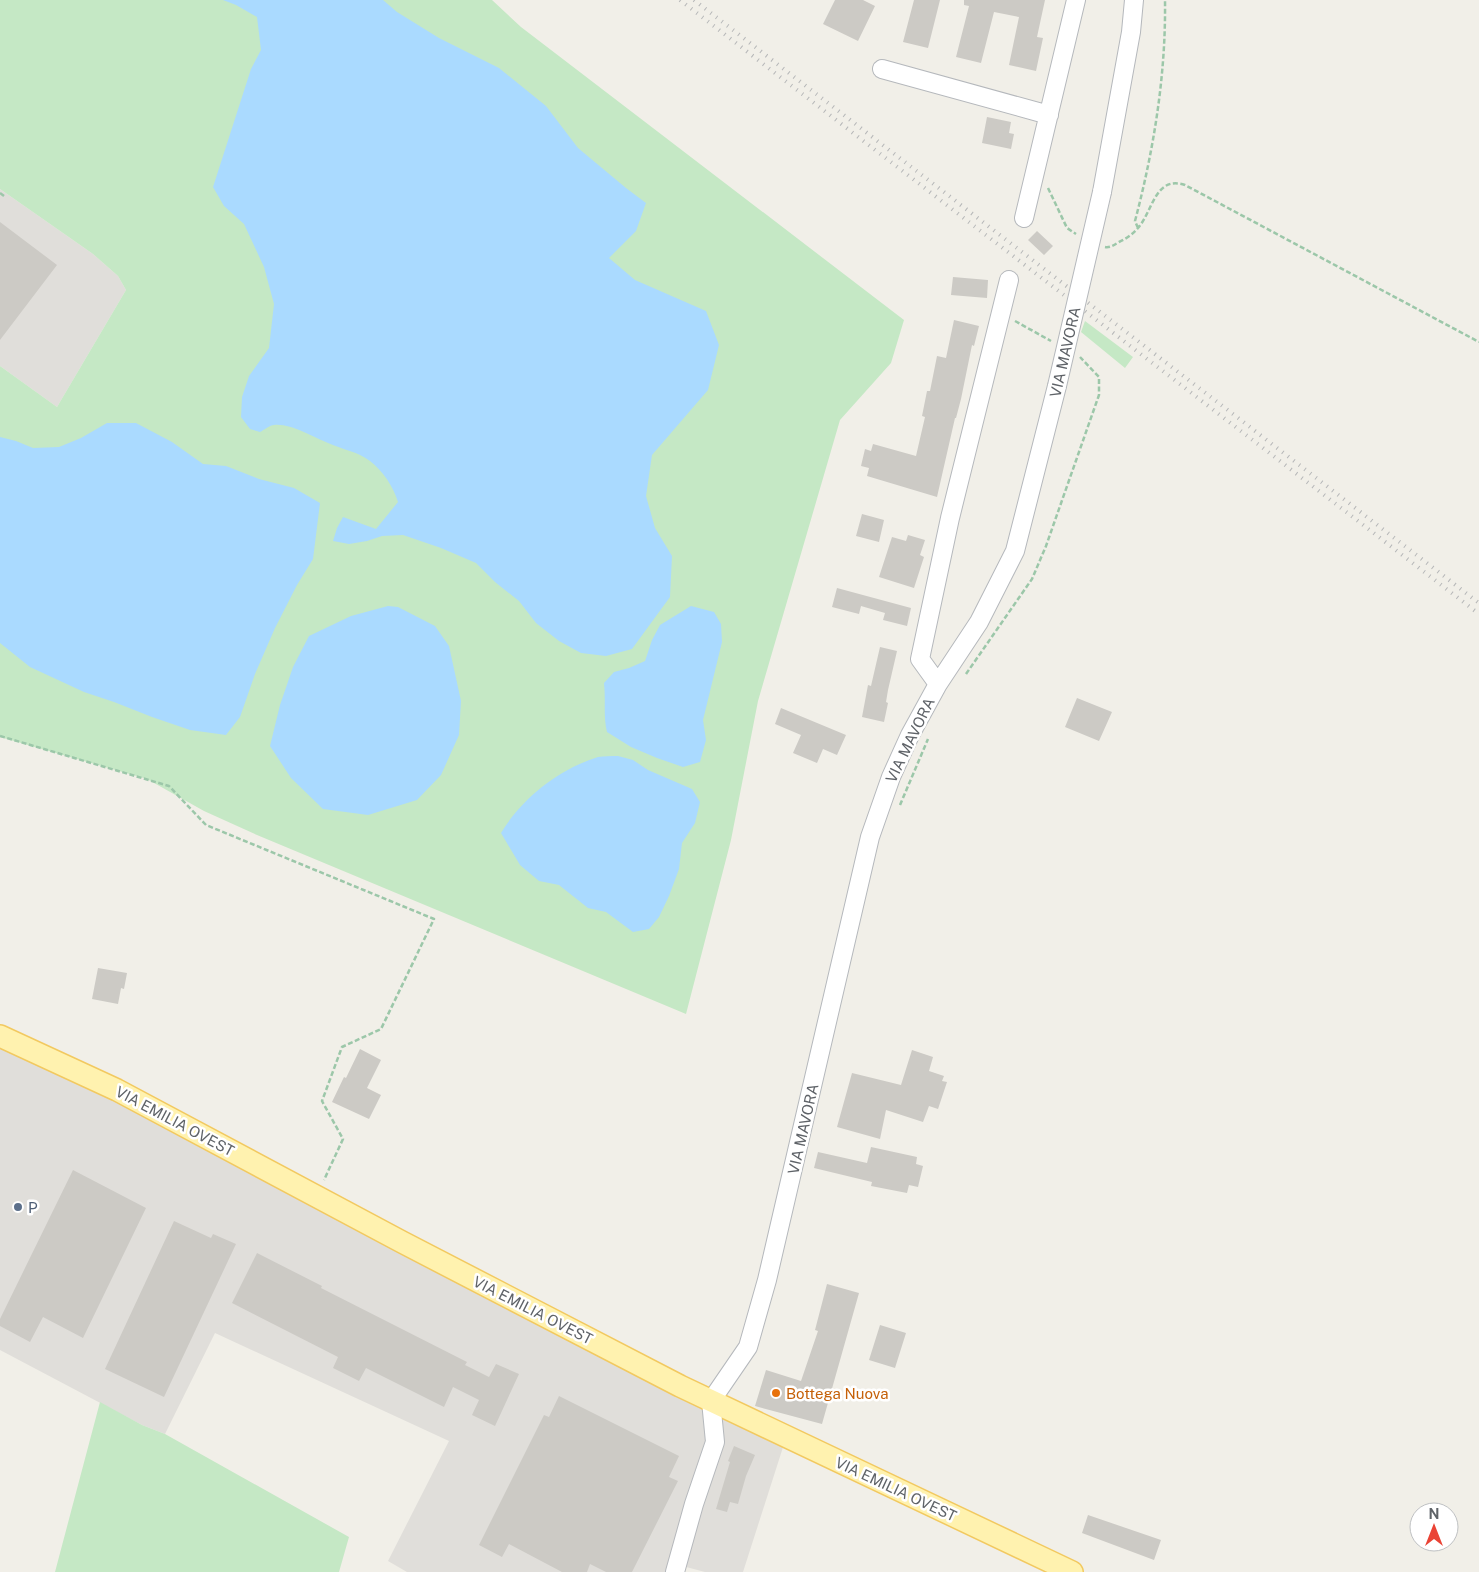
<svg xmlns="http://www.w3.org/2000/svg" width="1479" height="1572" font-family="'Public Sans',sans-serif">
  <rect width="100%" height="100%" fill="#f1efe8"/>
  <path fill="#e0deda" d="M0 189 93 254 118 276 126 290 57 407 0 366Z
    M0 1025 94 1068 297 1175 785 1441 743 1572H705L675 1564 672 1572H407L388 1561 449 1441 215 1333 165 1434 142 1425 0 1350Z"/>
  <path fill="#c5e8c5" d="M0 0H492L521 27 904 320 891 363 840 420 758 701 731 840 686 1014 257 835 204 811 147 779 0 737V366L57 407 126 290 118 276 93 254 0 189Z
    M1085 321 1133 357 1125 368 1081 332Z
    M100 1402 142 1425 165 1434 349 1537 339 1572H55Z"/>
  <path fill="#aadaff" d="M223 0H383L397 12 439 38 499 68 546 106 578 148 626 188 646 203 636 231 609 258 635 280 706 311 719 345 708 390 652 455 646 496 655 528 672 556 670 597 632 649 606 656 581 653 559 641 536 623 519 601 495 582 476 563 441 548 403 535 382 536 367 541 349 544 333 541 337 528 343 517 376 529 398 502C393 486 383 471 370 461 357 451 343 450 328 443 313 437 290 423 274 425 270 425 264 430 260 432L250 429 241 417 242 397 249 376 269 348 274 304 264 267 244 224 224 206 213 187 251 69 261 50 257 17 236 5Z
    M107 423H136L172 442 203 464 226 466 259 479 294 488 320 503 313 559 297 585 275 628 255 674 240 717 226 735 190 730 152 717 114 702 84 692 30 667 0 643V437L16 441 33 448 59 447 81 438Z
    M388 606 398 607 435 626 449 646 461 701 459 735 441 775 417 800 368 815 323 809 291 778 270 746 280 705 293 667 309 636 351 616Z
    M691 606 714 612 721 624 722 642 703 720 706 740 700 762 683 767 657 758 631 747 607 732C603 716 606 700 604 683L614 672 629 668 645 661 652 640 660 625Z
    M618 756 633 760 648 770 692 789 700 802 695 823 682 843 679 869 669 896 659 917 649 929 633 932 606 912 588 908 559 885 539 881 520 865 501 833C522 798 559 769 598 757 604 756 611 756 618 756Z"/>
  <path fill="#cccac5" d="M835 0H863L875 6 858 41 823 24Z
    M914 0H940L928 48 903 42Z
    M964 0H1045L1037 37 1043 38 1036 71 1009 65 1019 17 994 12 981 63 956 57 969 6 964 5Z
    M987 117 1011 122 1009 133 1014 134 1011 149 982 143Z
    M0 222 57 265 0 340Z
    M1037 231 1053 246 1044 255 1028 240Z
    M953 277 988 280 987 298 951 295Z
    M954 320 979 326 974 346 972 345 961 399 956 418H955L937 497 867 476 869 468 861 466 865 449 871 451 873 444 916 456 925 417 922 416 927 391H930L937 356 946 358Z
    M862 514 884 520 879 542 856 536Z
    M908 535 925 540 920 555 924 557 914 588 879 577 892 537 906 541Z
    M837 588 911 608 907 626 883 620 885 613 861 606 859 614 832 607Z
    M880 647 897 651 888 690 886 702 888 703 884 722 862 717 868 685 871 686Z
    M1077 698 1112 712 1099 741 1065 727Z
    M781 708 846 735 837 755 823 749 817 763 793 753 801 735 775 724Z
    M98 968 127 973 124 989 121 988 118 1004 92 999Z
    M360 1049 381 1060 367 1088 381 1095 369 1119 332 1102 344 1077 346 1078Z
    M912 1050 933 1057 929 1071 944 1076 942 1081 947 1082 938 1109 929 1106 923 1122 886 1110 880 1139 837 1127 852 1073 901 1085Z
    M871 1147 917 1157 916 1164 923 1166 918 1187 909 1185 907 1193 871 1186 872 1182 814 1168 818 1152 867 1163Z
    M73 1170 146 1208 83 1338 43 1317 30 1342 0 1326V1319Z
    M174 1221 211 1238 213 1234 236 1244 164 1397 105 1369Z
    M257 1253 322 1286 321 1288 467 1362 465 1365 489 1377 496 1364 519 1374 495 1426 472 1415 479 1400 453 1387 444 1407 366 1368 359 1381 333 1368 338 1357 232 1303Z
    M827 1284 859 1293 822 1424 755 1406 766 1370 801 1381 818 1331 815 1330Z
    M880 1325 906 1333 895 1368 869 1360Z
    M559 1396 679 1456 669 1477 678 1481 632 1572H606L590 1564 587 1572H562L509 1544 502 1557 479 1545 544 1415 549 1417Z
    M734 1446 755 1455 746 1476 738 1504 730 1502 727 1512 716 1509 730 1462 728 1461Z
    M1088 1515 1161 1540 1154 1560 1082 1533Z"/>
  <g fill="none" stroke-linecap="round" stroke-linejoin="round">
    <defs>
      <path id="minor" d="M882 69 1049 115
        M1102 192 1131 32 1134 0
        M1024 218 1076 0
        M938 684 920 659 950 518 1009 280
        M675 1572 694 1504 715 1442 711 1401 748 1347 767 1280 870 837 891 777 910 735 938 684 979 622 1015 551 1057 386"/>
      <path id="major" d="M0 1036 117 1090 402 1242 680 1386 1072 1572"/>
    </defs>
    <use href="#minor" stroke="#b5b8bc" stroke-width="20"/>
    <use href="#major" stroke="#f2c960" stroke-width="24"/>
    <path stroke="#9cc7a9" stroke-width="2.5" stroke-dasharray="5 2.5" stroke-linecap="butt" d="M1048 188 1067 228 1076 234
      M0 193 4 196
      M1138 228 1135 221C1154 149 1166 74 1165 0
      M1105 247C1110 248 1114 245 1119 242 1126 239 1133 234 1138 228 1153 211 1155 175 1185 185L1479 342
      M1015 321 1051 341
      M966 674 1032 579 1046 546 1099 395V377L1080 357
      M0 736 169 786 206 825 434 919 381 1029 342 1047 322 1101 343 1139 324 1180
      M900 805 928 739"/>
    <use href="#minor" stroke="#fff" stroke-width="18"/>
    <use href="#major" stroke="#fff2af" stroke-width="21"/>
    <path stroke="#b6b7b8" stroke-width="4" stroke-dasharray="1 6" stroke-linecap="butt" d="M680 0 1479 614
      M694 0 1479 603"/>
    <defs>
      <path id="minor-bridge" d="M1057 386 1102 192"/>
    </defs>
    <use href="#minor-bridge" stroke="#b5b8bc" stroke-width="20" stroke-linecap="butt"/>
    <use href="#minor-bridge" stroke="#fff" stroke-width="18"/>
  </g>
  <circle fill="#5c6f8a" stroke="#fff" stroke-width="2" cx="18" cy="1207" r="5"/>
  <circle fill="#e8710a" stroke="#fff" stroke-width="2" cx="776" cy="1393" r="5"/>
  <g text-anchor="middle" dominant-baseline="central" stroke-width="5" stroke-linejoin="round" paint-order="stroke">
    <g font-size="15" fill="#5f6368" stroke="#fff">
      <text transform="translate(1065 352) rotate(-77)">VIA MAVORA</text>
      <text transform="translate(910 740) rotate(-64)">VIA MAVORA</text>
      <text transform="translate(175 1121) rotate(28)">VIA EMILIA OVEST</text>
      <text transform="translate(803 1129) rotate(-77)">VIA MAVORA</text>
      <text transform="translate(533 1310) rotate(27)">VIA EMILIA OVEST</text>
      <text transform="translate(896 1489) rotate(25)">VIA EMILIA OVEST</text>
    </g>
    <g font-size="15" fill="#4e5e75" stroke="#fff" text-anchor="start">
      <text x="28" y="1207">P</text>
    </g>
    <g font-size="15" fill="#c56008" stroke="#fff" text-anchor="start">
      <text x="786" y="1393">Bottega Nuova</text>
    </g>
  </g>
  <g transform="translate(1434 1527)"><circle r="24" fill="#ffffff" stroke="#bfc1c3"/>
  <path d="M0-4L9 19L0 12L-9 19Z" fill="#ea4335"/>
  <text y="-8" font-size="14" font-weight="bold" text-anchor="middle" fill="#5f6368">N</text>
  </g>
</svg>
